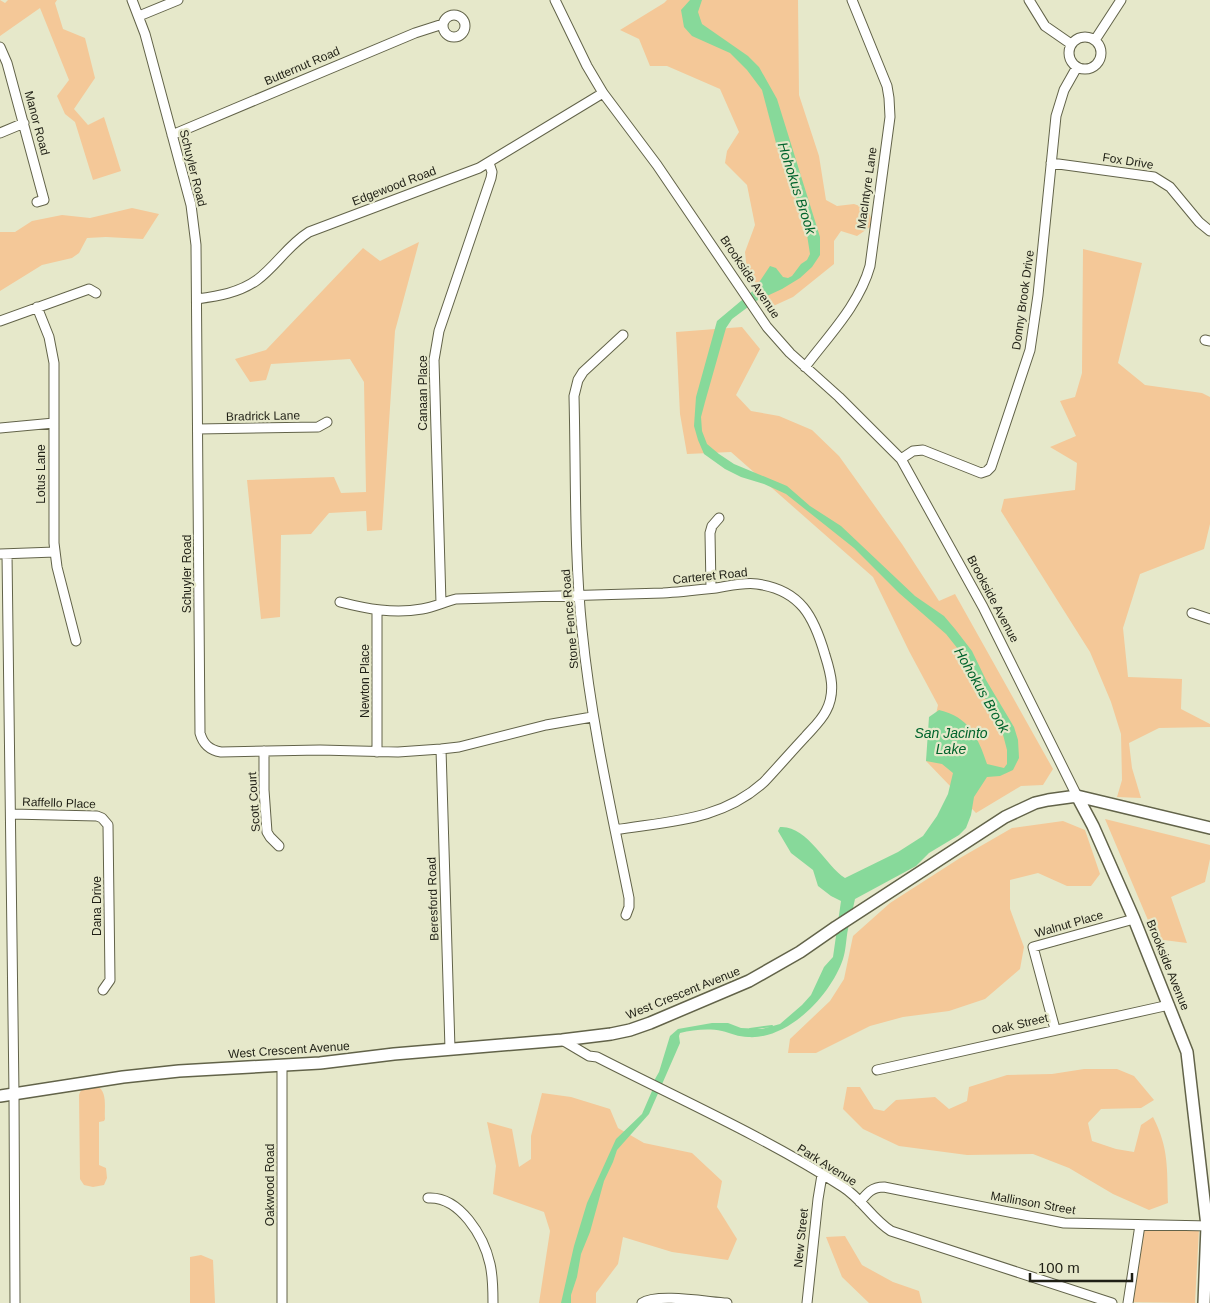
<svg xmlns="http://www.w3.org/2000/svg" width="1210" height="1303" font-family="Helvetica,sans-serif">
  <rect width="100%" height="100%" fill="#e6e8ca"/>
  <path fill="#f4c898" d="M0 0 5 3 8 0H57L55 3 63 29 85 38 95 78 74 109 88 125 104 117 121 171 93 180 75 122 65 114 57 96 69 80 40 8 0 36Z
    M667 0H798L799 95 819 156 826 200 837 206 854 204 868 209 873 225 857 236 841 231 834 241V264L793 297 769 308 756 283 747 271 745 252 755 225 747 185 725 163 727 151 739 132 720 89 667 66H650L639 39 620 30 664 3Z
    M132 208 159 214 143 239 106 237 87 238 79 253 72 258 42 265 0 291V232H15L32 221 62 215 90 218Z
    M419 242 395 331 382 530 367 531 366 511 329 513 311 534 281 535 280 617 261 619 247 480 334 477 341 493 366 492 364 382 350 359 271 364 266 380 250 382 235 359 266 350 363 248 380 261Z
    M1083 249 1142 263 1118 363 1145 385 1202 393 1210 397V524L1204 549 1140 574 1123 628 1128 677 1182 679 1181 709 1210 724V727L1159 728 1129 743 1132 768 1141 798 1117 797 1122 780 1121 734 1111 702 1090 652 1001 511 1004 499 1075 490 1077 463 1050 447 1076 436 1060 401 1075 397 1082 373Z
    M742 327 760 349 736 395 751 411 779 416 812 430 839 456 902 544 939 601 955 594 1053 769 1043 785 1021 786 976 813 926 761 938 705 909 651 873 577 731 452 687 454 680 414 676 332Z
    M1105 819 1210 845V859L1205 882 1171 897 1187 943 1156 939Z
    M1063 821 1085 830 1100 874 1091 886H1067L1038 873 1010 880V909L1024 947 1020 969 985 999 949 1011 903 1017 870 1026 816 1053H788L790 1039 830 1001 844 979 853 936 890 903 960 858 1012 828Z
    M1084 1069H1117L1134 1076 1154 1100 1141 1108 1101 1109 1088 1123 1092 1141 1116 1149 1134 1152 1141 1125 1153 1117C1169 1148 1167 1169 1168 1203L1149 1210 1113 1194 1069 1168 1033 1154 967 1155 899 1146 863 1129 843 1109 847 1087H860L874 1109 884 1111 896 1100 935 1097 949 1109 967 1101 969 1087 1007 1075 1052 1074Z
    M97 1086C108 1092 104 1108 105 1119L104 1121 99 1122V1165L106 1168 107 1178 104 1185 93 1187 84 1185 80 1179 79 1095C81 1087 89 1087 97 1086Z
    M542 1093 571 1097 610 1109 618 1128 644 1143 692 1153 722 1181 717 1207 737 1239 728 1260 672 1252 623 1237 618 1264 596 1293V1303H539L550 1231 544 1212 493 1194 496 1166 487 1122 512 1129 519 1167 531 1159V1136Z
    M1142 1228 1199 1229 1195 1303 1132 1302Z
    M845 1236 862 1265 893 1282 919 1291 922 1303H869L842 1277 826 1237Z
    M201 1255 213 1260 215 1303H190V1257Z"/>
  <path fill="#87d99a" d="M690 0H702L698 12 702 24 748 56 759 67 777 99 820 237V255L812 267 800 278 782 289 756 301 732 319 726 328 720 349 705 402 701 417 702 431 707 444 719 454 734 464 787 486 810 506 841 526 915 596 944 616 955 629 972 651 986 680 1014 727 1018 740 1019 758 1013 770 1000 776 987 777 974 797 971 815 966 828 959 835 929 853 916 866 855 899C853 909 850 919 848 929 846 939 846 950 843 959 831 995 788 1040 748 1037 739 1037 730 1033 722 1031 708 1028 693 1030 680 1033L679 1036 680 1043 649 1114 617 1150 613 1162 604 1181 590 1232 581 1254 577 1277 571 1295V1303H561L574 1246 587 1203 616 1139 642 1114 652 1091 655 1079 659 1072 670 1036 678 1029 712 1023H728L741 1028 762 1029 780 1024 802 1005 811 995 824 967 833 957 841 901 831 896 818 886 813 870 791 853 778 831 780 827C807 825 825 865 845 878L898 852 923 836 937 816 948 794 953 773 942 764 926 761 929 717 939 710C969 717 978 737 987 764L1004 768 1007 764V750L1001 727 958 649 946 634 899 593 854 548 786 494 764 484 741 477 725 469 704 454 698 440 694 426 696 397 717 321 754 290 770 266 776 268 783 277 788 278 792 276 801 264 807 260 810 254 805 222 776 143 762 90 747 70 730 53 692 36 684 27 681 10Z"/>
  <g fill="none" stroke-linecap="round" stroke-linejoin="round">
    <path stroke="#87d99a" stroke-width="2" d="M750 1029 772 1026"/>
    <defs>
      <path id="minor" d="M132 0 145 34 191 205 196 245 200 733C203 744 209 750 221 752L320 750 398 752 441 749 459 747 546 725 592 717
        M555 0 587 66 603 93 657 165 767 327 790 353 839 397 901 459 983 607 1077 796
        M1029 0 1045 26 1071 44
        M443 26a11 11 0 1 1 22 0a11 11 0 1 1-22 0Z
        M139 16 178 0
        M1069 53a16 16 0 1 1 32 0a16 16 0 1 1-32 0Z
        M1095 40 1121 0
        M0 47 7 63 44 200 37 202
        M0 133 24 123
        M172 135 415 33 443 24
        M1051 163 1154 177 1170 187 1199 222 1210 231
        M197 299C218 296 239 293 257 280 276 266 288 245 309 232L479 168 603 93
        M37 307 49 337 54 363V543L57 567 76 641
        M0 321 89 289 96 293
        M623 335 583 372 578 380 574 396C576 474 574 553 582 630 591 721 611 809 629 898V907L626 915
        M1205 340 1210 341
        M805 367C829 335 859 305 870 266L890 117 889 98 887 86 852 0
        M0 428 54 423
        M198 429 318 427 327 422
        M901 459 913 451 923 450 981 473 987 471 991 467 1030 350 1038 295 1056 116 1064 90 1077 67
        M0 554 55 552
        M7 554 14 1094 15 1303
        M711 588 710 533 712 526 719 518
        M340 602C367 609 394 614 422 609 434 607 444 602 456 599L663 593C681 592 698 590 716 588 729 586 744 582 757 584 801 590 814 617 825 655 831 674 836 692 826 711 821 721 812 729 805 737 791 752 778 767 764 782 721 821 669 821 615 830
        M441 603 434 360 439 331 491 178 492 172 489 163
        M1192 613 1210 619
        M441 749 450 1049
        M264 751V790L267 832 270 837 279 846
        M377 752V610
        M11 814 97 816 102 818 108 825 110 980 103 990
        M1055 1029 1033 947 1134 919
        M562 1040 589 1056 597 1057C679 1099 765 1137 843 1187 862 1199 872 1219 891 1231L1112 1303
        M877 1070 1169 1005
        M428 1198C460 1196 484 1237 490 1264 493 1277 493 1290 493 1303
        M860 1202C867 1193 872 1187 884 1187L1064 1223 1210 1226
        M282 1303V1066
        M642 1303C657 1293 708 1302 727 1303
        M807 1303 818 1199 822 1175
        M1128 1303 1140 1225"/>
      <path id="major" d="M1077 796 1093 826 1134 919 1187 1052 1207 1226 1204 1303
        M0 1096 123 1077 179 1071 320 1063 394 1054 562 1040 611 1034 630 1030 650 1023 749 981 800 952 836 927 1005 817 1035 803 1048 800 1077 796 1210 828"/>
    </defs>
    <use href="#minor" stroke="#626349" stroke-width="11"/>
    <use href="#major" stroke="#626349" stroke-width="14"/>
    <use href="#minor" stroke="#fff" stroke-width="9"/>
    <use href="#major" stroke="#fff" stroke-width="11"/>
  </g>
  <g text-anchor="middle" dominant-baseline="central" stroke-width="4.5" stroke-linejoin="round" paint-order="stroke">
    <g font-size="12" fill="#1f1f15" stroke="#e6e8ca">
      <text transform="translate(302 66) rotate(-23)">Butternut Road</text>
      <text transform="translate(37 123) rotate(75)">Manor Road</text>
      <text transform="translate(1128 161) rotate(9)">Fox Drive</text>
      <text transform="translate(193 168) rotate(76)">Schuyler Road</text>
      <text transform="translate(394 186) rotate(-21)">Edgewood Road</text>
      <text transform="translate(867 188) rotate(-82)">MacIntyre Lane</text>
      <text transform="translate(750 277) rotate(56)">Brookside Avenue</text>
      <text transform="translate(1023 300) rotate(-82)">Donny Brook Drive</text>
      <text transform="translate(423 393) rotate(-90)">Canaan Place</text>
      <text transform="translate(263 416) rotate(-1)">Bradrick Lane</text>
      <text transform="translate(41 474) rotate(-90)">Lotus Lane</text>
      <text transform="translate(187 574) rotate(-90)">Schuyler Road</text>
      <text transform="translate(710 576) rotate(-6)">Carteret Road</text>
      <text transform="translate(993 599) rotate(62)">Brookside Avenue</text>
      <text transform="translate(570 619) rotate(-95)">Stone Fence Road</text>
      <text transform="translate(365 681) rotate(-90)">Newton Place</text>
      <text transform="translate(254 802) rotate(-94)">Scott Court</text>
      <text transform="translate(59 803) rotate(2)">Raffello Place</text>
      <text transform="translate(433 899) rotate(-92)">Beresford Road</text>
      <text transform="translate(97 906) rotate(-90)">Dana Drive</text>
      <text transform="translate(1069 924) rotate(-16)">Walnut Place</text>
      <text transform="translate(1168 965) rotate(68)">Brookside Avenue</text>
      <text transform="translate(683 993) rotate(-22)">West Crescent Avenue</text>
      <text transform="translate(1020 1024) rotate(-13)">Oak Street</text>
      <text transform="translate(289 1050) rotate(-4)">West Crescent Avenue</text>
      <text transform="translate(827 1165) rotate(32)">Park Avenue</text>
      <text transform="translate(270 1185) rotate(-90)">Oakwood Road</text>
      <text transform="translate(1033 1203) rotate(10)">Mallinson Street</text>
      <text transform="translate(801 1238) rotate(-84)">New Street</text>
    </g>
    <g font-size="14" font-style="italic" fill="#00642c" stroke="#e6e8ca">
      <text transform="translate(797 188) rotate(72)">Hohokus Brook</text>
      <text transform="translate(982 690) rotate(60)">Hohokus Brook</text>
      <text x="951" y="733">San Jacinto<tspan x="951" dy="16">Lake</tspan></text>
    </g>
  </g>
  <path d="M1030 1273v8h102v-8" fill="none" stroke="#1f1f15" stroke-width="2.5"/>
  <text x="1038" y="1273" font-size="15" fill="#1f1f15" stroke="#e6e8ca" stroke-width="4" paint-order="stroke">100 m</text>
</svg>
